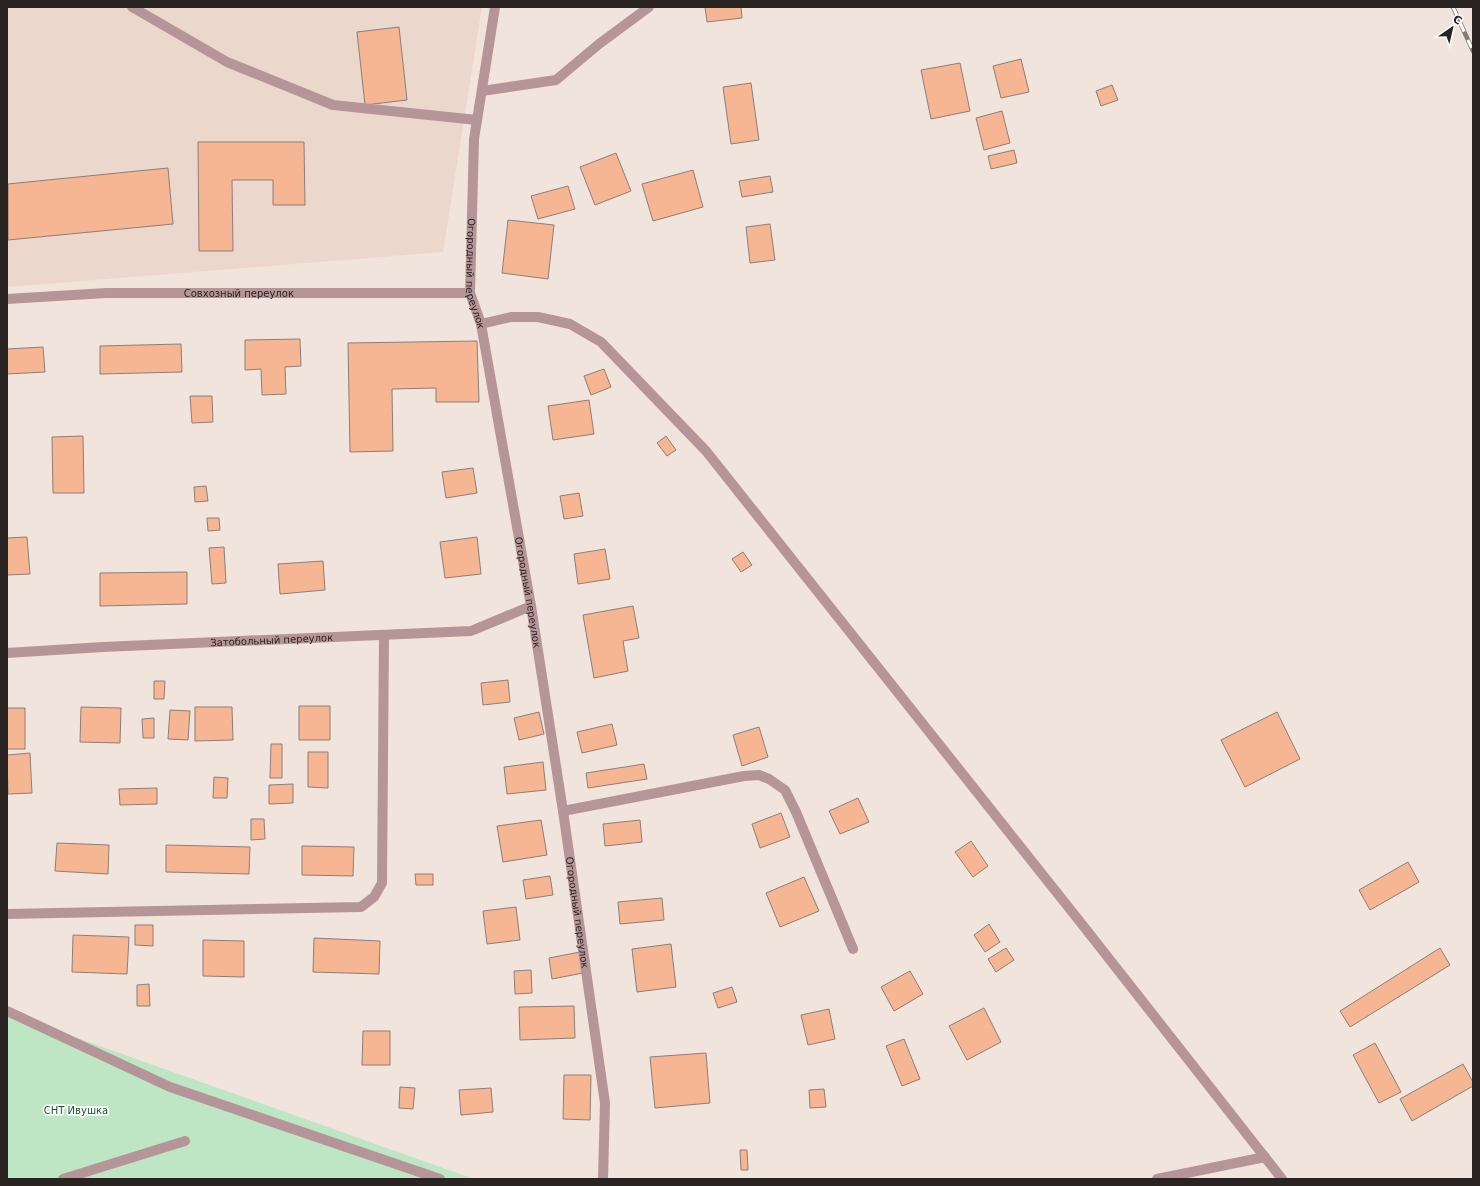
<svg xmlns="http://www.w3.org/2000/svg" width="1480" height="1186" font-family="'DejaVu Sans',sans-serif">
  <rect width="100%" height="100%" fill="#f1e4dd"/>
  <path fill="#ecd7cd" d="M7 7H482L443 252 7 287Z"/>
  <path fill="#bee6c5" d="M7 1013 474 1179H7Z"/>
  <path fill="#f6b593" stroke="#8b7f79" d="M705 7H741L742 18 707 22Z
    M399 27 407 100 365 105 357 32Z
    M1021 59 1029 92 1001 98 993 66Z
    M960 63 970 111 931 119 921 70Z
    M751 83 759 140 731 144 723 87Z
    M1112 85 1118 100 1101 106 1096 91Z
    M1002 111 1010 143 984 150 976 118Z
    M198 142H304L305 205H273V180H232L233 251H199Z
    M1014 150 1017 163 991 169 988 156Z
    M616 153 631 191 595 205 580 167Z
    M168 168 173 224 8 240V184Z
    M693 170 703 207 653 221 642 184Z
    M770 176 773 192 742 197 739 181Z
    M568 186 575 209 538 219 531 196Z
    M508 220 554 225 548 279 502 273Z
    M770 224 775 260 750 263 746 227Z
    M300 339 301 366 285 367 286 394 262 395 261 369 245 370V340Z
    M477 341 479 402H436V388L392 389 393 451 350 452 348 343Z
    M181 344 182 372 100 374V346Z
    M43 347 45 372 7 374V349Z
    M604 369 611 387 591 395 584 376Z
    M190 396H212L213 422 192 423Z
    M589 400 594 434 553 440 548 406Z
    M83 436 84 493H53L52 437Z
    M666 436 676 450 667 456 657 443Z
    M473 468 477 493 446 498 442 472Z
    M206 486 208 501 195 502 194 487Z
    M579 493 583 516 564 519 560 496Z
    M207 518H219L220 530 208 531Z
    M27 537 30 574 7 575V538Z
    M477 537 481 574 445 578 440 542Z
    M224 547 226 583 212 584 209 548Z
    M605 549 610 579 578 584 574 554Z
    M743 552 752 565 741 572 732 559Z
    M323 561 325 590 280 594 278 564Z
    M187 572V604L100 606V573Z
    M633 606 639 638 623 641 628 671 594 678 583 615Z
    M508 680 510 702 483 705 481 683Z
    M154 681H165L164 699H154Z
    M299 706H330V740H299Z
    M81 707 121 708 120 743 80 742Z
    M195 707H232L233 740 195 741Z
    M7 708H25V749H7Z
    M170 710 190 711 188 740 168 739Z
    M539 712 544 734 519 740 514 718Z
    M1277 712 1300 759 1245 787 1221 740Z
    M154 718V738H143L142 719Z
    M612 724 617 745 582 753 577 732Z
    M759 727 768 757 742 766 733 735Z
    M271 744H282V778H270Z
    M308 752H328V788L308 787Z
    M30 753 32 793 8 794 7 755Z
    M543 762 546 790 507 794 504 767Z
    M644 764 647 779 588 788 586 773Z
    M214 777 228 778 227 798H213Z
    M293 784V803L269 804V785Z
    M157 788V804L120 805 119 789Z
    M858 798 869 822 840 834 829 811Z
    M781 813 790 837 760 848 752 824Z
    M251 819H264L265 839 251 840Z
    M541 820 547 855 503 862 497 826Z
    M640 820 642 842 605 846 603 824Z
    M971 841 988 866 973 877 955 852Z
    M57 843 109 845 108 874 55 871Z
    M166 845 250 847 249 874 166 872Z
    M302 846 354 847 353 876 302 875Z
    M1408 862 1419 882 1370 910 1359 890Z
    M415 874H433V885H416Z
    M550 876 553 895 526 899 523 880Z
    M804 877 819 911 780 927 766 893Z
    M662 898 664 920 620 924 618 902Z
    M516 907 520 940 487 944 483 911Z
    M989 924 1000 942 985 952 974 935Z
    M135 925H153V946L135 945Z
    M73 935 129 937 127 974 72 972Z
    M314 938 380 941 379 974 313 972Z
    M203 940 244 941V977L203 976Z
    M671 944 676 987 637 992 632 949Z
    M1006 948 1014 960 996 972 988 959Z
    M1440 948 1450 965 1350 1027 1340 1011Z
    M580 952 583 973 552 979 549 958Z
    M531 970 532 993 515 994 514 971Z
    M910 971 923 994 894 1011 881 987Z
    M149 984 150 1006H137V985Z
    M732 987 737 1002 718 1008 713 993Z
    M574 1006 575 1038 520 1040 519 1007Z
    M984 1008 1001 1042 967 1060 949 1026Z
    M829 1009 835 1039 808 1045 801 1015Z
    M363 1031H390V1065H362Z
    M904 1039 920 1079 902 1086 886 1046Z
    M1375 1043 1401 1092 1379 1103 1353 1055Z
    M706 1053 710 1103 655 1108 650 1057Z
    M1463 1064 1473 1082V1086L1412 1121 1400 1099Z
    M564 1075H591L590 1120 563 1119Z
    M400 1087 415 1088 413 1109 399 1108Z
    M491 1088 493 1112 461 1115 459 1090Z
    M824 1089 826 1107 810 1108 809 1090Z
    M740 1150H747L748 1170H741Z"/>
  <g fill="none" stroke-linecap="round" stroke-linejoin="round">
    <path stroke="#b69598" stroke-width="10" d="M132 7 227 62 333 105 477 120
      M482 91 556 80 599 44 649 7
      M63 1179 185 1141"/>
    <g stroke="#b69598" stroke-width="10">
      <path id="s1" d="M495 7 474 139 470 293 481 324 531 606 563 811 605 1103 603 1179"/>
      <path id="s2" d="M7 299 106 293H470"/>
      <path d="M481 324 511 317H538L570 324 601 342 706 451 1081 923 1282 1179"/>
      <path id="s3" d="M7 653 103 647 471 631 531 606"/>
      <path d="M563 811 744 776 759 775 769 779 785 790 796 812 853 949"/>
      <path d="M7 914 361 907 374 897 382 883 384 635"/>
      <path d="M7 1011 170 1087 440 1179"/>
      <path d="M1157 1179 1265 1157"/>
    </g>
    <defs>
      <path id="rail" d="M1453 7 1473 51"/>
    </defs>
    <use href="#rail" stroke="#847b77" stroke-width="4.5"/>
    <use href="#rail" stroke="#fff" stroke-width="3" stroke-dasharray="9" stroke-linecap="butt"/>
  </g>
  <g text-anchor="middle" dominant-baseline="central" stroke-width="3.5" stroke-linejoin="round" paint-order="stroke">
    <g font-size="10" fill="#292421" stroke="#fff">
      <text stroke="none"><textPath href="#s1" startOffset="269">Огородный переулок</textPath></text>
      <text stroke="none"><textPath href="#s2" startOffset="232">Совхозный переулок</textPath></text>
      <text stroke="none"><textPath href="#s1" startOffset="593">Огородный переулок</textPath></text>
      <text stroke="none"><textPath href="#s3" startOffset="265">Затобольный переулок</textPath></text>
      <text stroke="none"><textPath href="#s1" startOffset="917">Огородный переулок</textPath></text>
    </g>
    <g font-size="10" fill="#145328" stroke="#fff">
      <text x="76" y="1110">СНТ Ивушка</text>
    </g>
  </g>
  <rect width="1480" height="1186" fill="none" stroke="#292421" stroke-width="16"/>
  <g transform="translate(1452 28) rotate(34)" stroke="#ffffff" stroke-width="3" paint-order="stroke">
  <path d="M0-3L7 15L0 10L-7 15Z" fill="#292421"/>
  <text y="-6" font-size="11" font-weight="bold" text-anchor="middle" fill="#292421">С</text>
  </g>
</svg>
